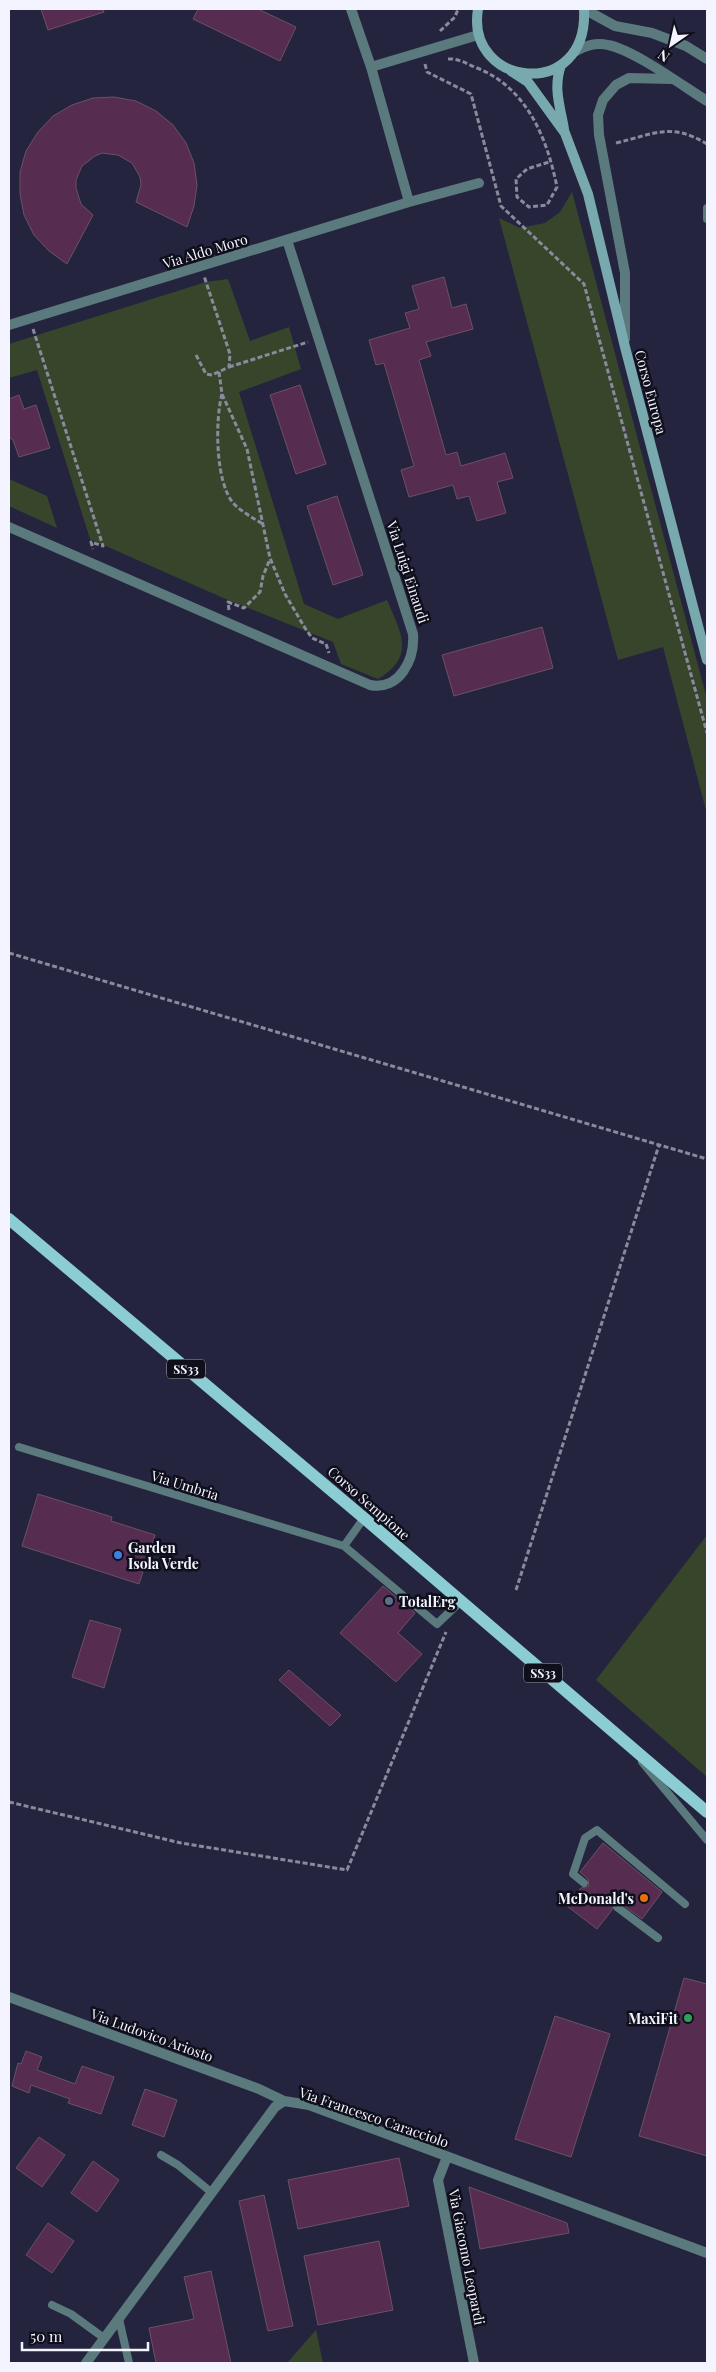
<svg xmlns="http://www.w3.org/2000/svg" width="716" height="2372" font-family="'Playfair Display',serif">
  <rect width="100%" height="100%" fill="#25243f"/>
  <path fill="#37462a" d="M572 192 707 699V814L663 647 618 660 499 218 520 228 545 223 560 212Z
    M228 279 250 341 289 327 301 369 239 392 304 604 338 619 387 600C401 633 416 656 378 679L341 664 333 642 221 597 90 539 37 370 9 378V344L206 282Z
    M9 479 47 496 57 528 9 506Z
    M707 1535V1777L596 1680Z
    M316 2330 323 2363H287Z"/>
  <path fill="#562d50" stroke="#6b5066" d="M41 9H103L104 12 48 30Z
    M198 9H258L296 27 280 61 193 19Z
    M114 97 136 101 156 111 173 125 186 143 194 163 197 185 194 206 187 227 136 202 141 185 140 177 132 163 118 155 102 153 95 156 82 166 76 180V188L81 204 93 215 67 264 49 251 34 235 24 215 20 194V172L26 151 38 132 53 116 72 105 93 98Z
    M444 277 452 308 466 304 473 329 426 342 431 356 419 360 446 455 457 452 461 466 505 453 513 478 497 482 506 513 477 521 469 496 457 499 453 485 409 497 401 470 414 466 384 363 376 365 369 340 410 328 405 313 419 309 412 286Z
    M300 385 326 464 296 474 270 395Z
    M19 395 24 409 36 405 50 448 19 457 13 440 9 437V399Z
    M337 496 363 575 333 585 307 506Z
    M542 627 553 668 454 696 442 655Z
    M38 1494 112 1517 111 1521 155 1535 139 1584 22 1546Z
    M383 1586 415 1613 398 1633 422 1654 396 1682 340 1633Z
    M90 1620 121 1629 104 1688 72 1677Z
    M289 1670 341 1715 330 1726 279 1680Z
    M603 1843 662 1892 642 1919 620 1903 614 1902 612 1906V1910L597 1929 567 1906 581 1888 589 1886 588 1879 580 1872Z
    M684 1978 707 1984V2156L639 2136Z
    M555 2016 610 2034 571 2157 515 2139Z
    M26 2051 42 2057 37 2070 75 2084 82 2066 114 2077 101 2114 68 2103 70 2099 31 2085 29 2093 12 2086 18 2063 21 2064Z
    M145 2089 177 2100 164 2137 132 2125Z
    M39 2137 65 2155 42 2187 16 2168Z
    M399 2158 409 2206 298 2229 288 2180Z
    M93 2161 119 2180 97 2212 71 2193Z
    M469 2187 567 2223 569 2233 480 2249Z
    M264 2195 293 2326 268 2331 239 2201Z
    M48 2223 74 2241 52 2273 26 2255Z
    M379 2241 393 2310 318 2325 304 2256Z
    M211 2271 231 2363H156L149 2328 194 2319 184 2277Z"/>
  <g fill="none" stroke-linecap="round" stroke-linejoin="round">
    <path stroke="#8a8a9d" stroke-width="3" stroke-dasharray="5 2.5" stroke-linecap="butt" d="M440 31 455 17 458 9
      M448 59C458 58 467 64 477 68 527 88 547 138 557 187L547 205 529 207 517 197 516 179 527 169 549 162
      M425 64 427 72 471 94 501 206 584 284 707 733
      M616 143C654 134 671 122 707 144
      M33 329 103 546 91 542 93 549
      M196 355 206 374 212 375 229 367 230 354 204 276
      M229 367 308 342
      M219 372 222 394 247 449 270 558 285 594 305 628 312 638 326 644 329 653
      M222 394C215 420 215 483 234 504 242 512 253 518 263 524
      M229 610 228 602 244 608 260 592 263 576 270 559
      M9 953 707 1159
      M516 1590 659 1145
      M9 1802 181 1843 347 1870 446 1632"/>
    <path stroke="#5b7a7d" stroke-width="8" d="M707 208V219
      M19 1447 344 1546 437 1624 460 1602
      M344 1546 364 1518
      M642 1762 707 1840
      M584 1883 573 1874 585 1838 597 1830 685 1904
      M617 1907 658 1938
      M161 2155 178 2165 211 2192
      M52 2305 71 2314 104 2338
      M119 2319 129 2363"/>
    <path stroke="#5b7a7d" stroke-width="10" d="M351 9 371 67 409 202
      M584 9 615 26 652 33 686 46 707 59
      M574 52C585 46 595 42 608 45 634 50 683 86 707 101
      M371 67 478 35
      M9 325 409 202 479 183
      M625 339V273L599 135 598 115 603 100 616 85 629 78 671 79
      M9 527 370 685C399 691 415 660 413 634L287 240
      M9 1997 259 2089 284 2101
      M447 2157 438 2180 474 2363
      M86 2363 275 2107 284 2101 309 2105 707 2253"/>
    <path stroke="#77a9ae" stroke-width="10" d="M478 9C465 88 589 102 584 9
      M561 65C553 88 560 106 564 129
      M511 71 528 82 565 133 588 194 625 347 707 660"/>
    <path stroke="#8ccdd4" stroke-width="12" d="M9 1219 364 1518 707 1812"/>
  </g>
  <circle fill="#3f7fe0" stroke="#0f0f1b" stroke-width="2" cx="118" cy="1555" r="5"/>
  <circle fill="#5c6f8a" stroke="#0f0f1b" stroke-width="2" cx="389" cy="1601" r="5"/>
  <circle fill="#e8710a" stroke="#0f0f1b" stroke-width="2" cx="644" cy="1898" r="5"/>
  <circle fill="#2e9e5b" stroke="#0f0f1b" stroke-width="2" cx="688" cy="2018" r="5"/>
  <g text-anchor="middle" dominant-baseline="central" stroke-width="5" stroke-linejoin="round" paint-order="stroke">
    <g fill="#0f0f1b" stroke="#afafbb" stroke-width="1">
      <rect x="167" y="1359.5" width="38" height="19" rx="4"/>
      <rect x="524" y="1663.5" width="38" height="19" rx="4"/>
    </g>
    <g font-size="12" font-weight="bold" fill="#f3f4ff">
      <text x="186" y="1369">SS33</text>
      <text x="543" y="1673">SS33</text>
    </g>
    <g font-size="14" fill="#f3f4ff" stroke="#0f0f1b">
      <text transform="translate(205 251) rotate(-17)">Via Aldo Moro</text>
      <text transform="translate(651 392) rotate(75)">Corso Europa</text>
      <text transform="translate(408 572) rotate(72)">Via Luigi Einaudi</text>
      <text transform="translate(185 1485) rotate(17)">Via Umbria</text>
      <text transform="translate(369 1503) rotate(41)">Corso Sempione</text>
      <text transform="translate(152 2035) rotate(20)">Via Ludovico Ariosto</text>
      <text transform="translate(374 2117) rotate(19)">Via Francesco Caracciolo</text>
      <text transform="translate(467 2257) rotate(79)">Via Giacomo Leopardi</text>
    </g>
    <g font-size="14" font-weight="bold" fill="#f3f4ff" stroke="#0f0f1b" text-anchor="start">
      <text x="128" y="1547">Garden<tspan x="128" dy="16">Isola Verde</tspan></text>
      <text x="399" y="1601">TotalErg</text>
      <text x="634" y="1898" text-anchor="end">McDonald's</text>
      <text x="678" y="2018" text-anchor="end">MaxiFit</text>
    </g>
  </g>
  <rect width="716" height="2372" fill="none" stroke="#f3f4ff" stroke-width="20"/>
  <g transform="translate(671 45) rotate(214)" stroke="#0f0f1b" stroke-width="4" paint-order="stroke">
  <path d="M0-4L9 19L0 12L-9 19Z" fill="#f3f4ff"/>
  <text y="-8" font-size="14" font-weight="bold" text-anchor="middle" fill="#f3f4ff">N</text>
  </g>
  <path d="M22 2342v8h126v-8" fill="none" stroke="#f3f4ff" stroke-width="2.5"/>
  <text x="30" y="2342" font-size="15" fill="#f3f4ff" stroke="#0f0f1b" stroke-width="4" paint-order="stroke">50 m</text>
</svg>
